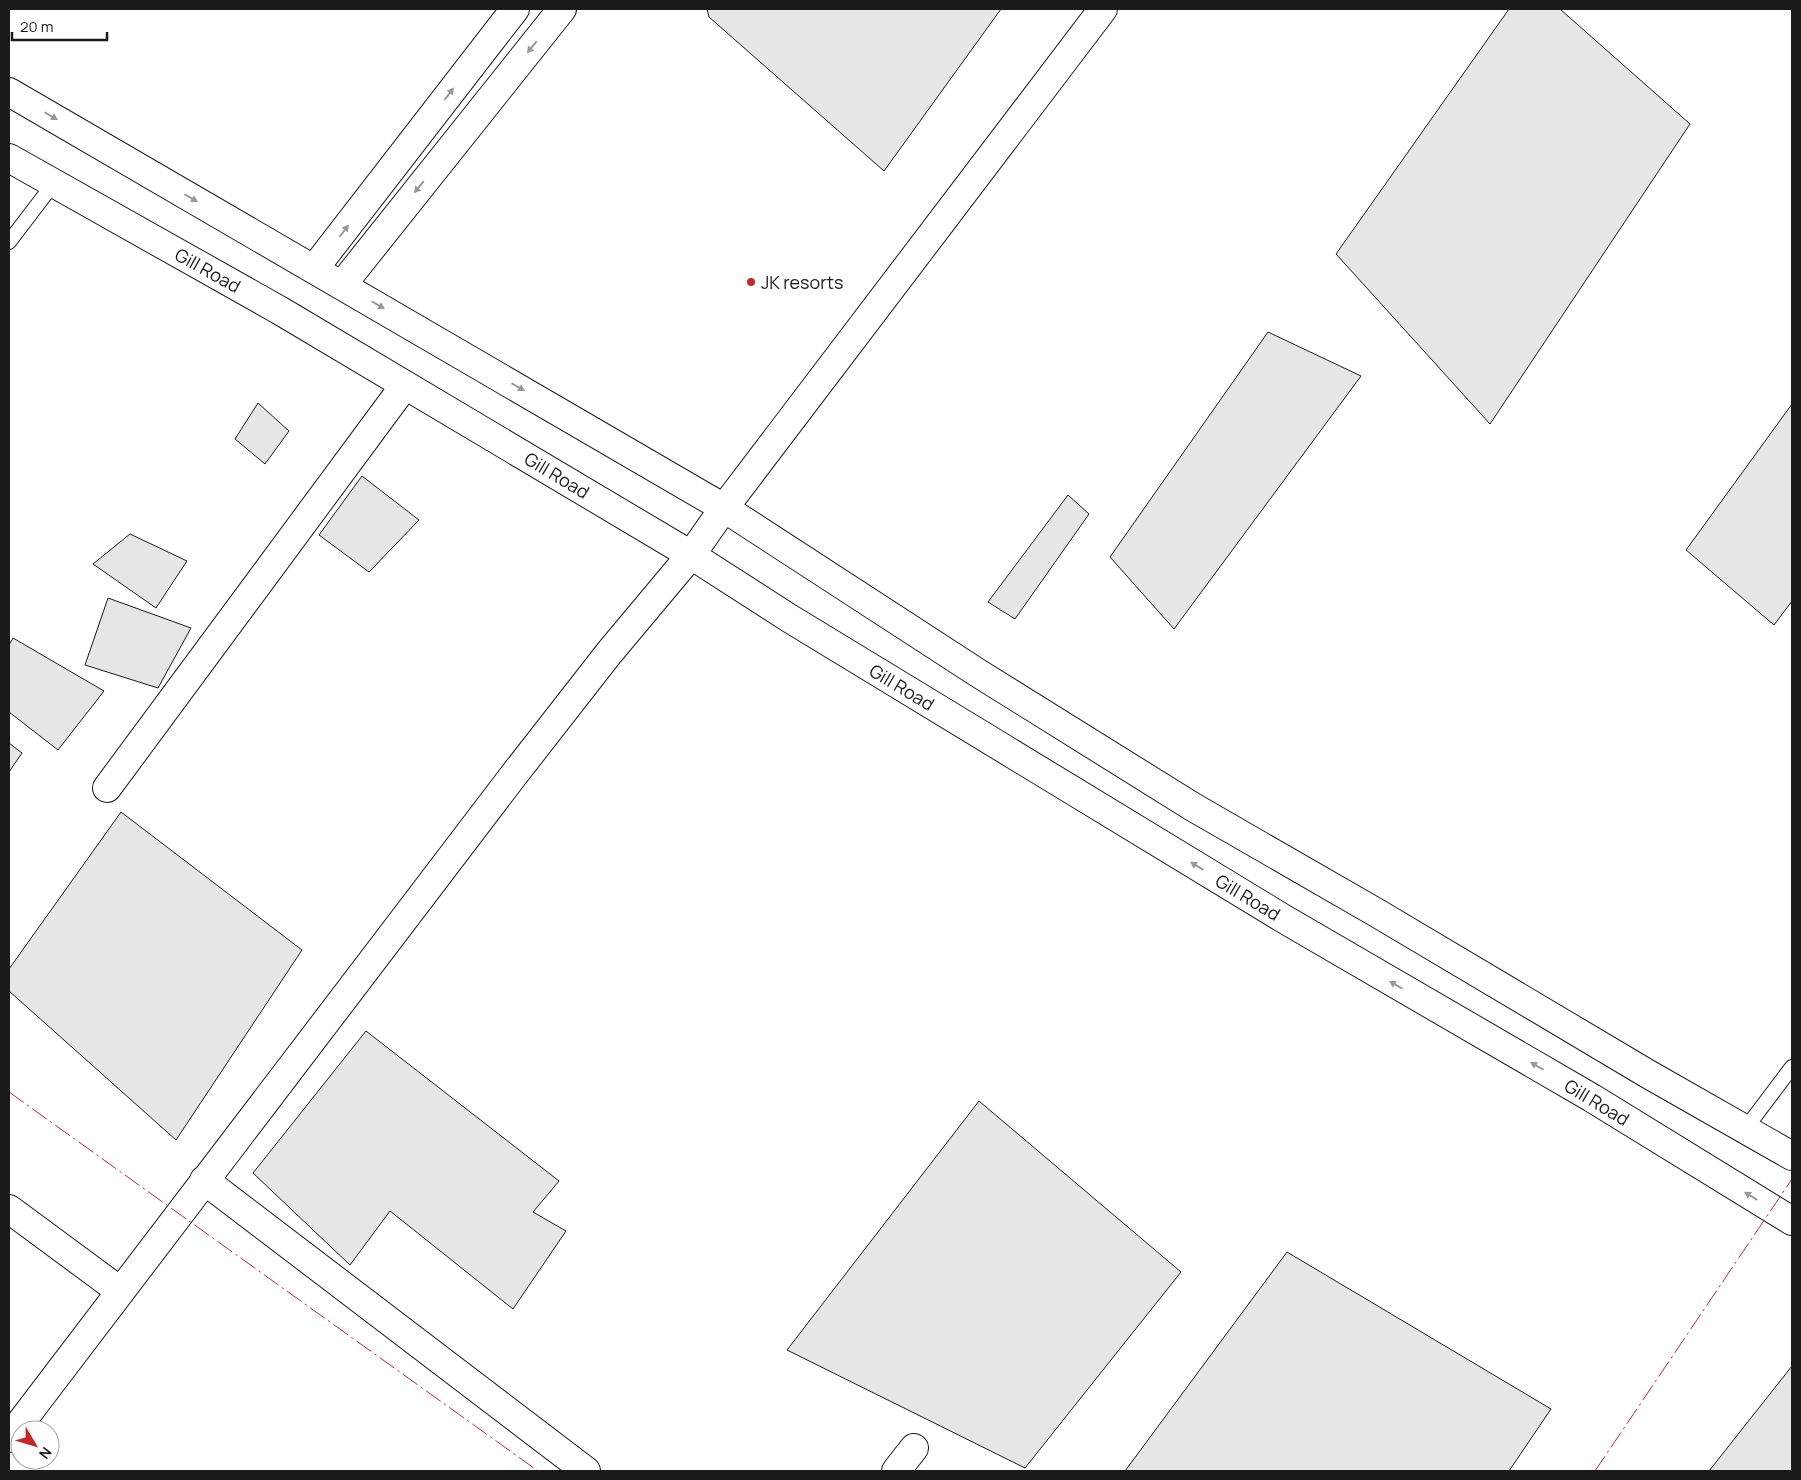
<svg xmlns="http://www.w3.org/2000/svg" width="1801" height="1480" font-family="Manrope,sans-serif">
  <rect width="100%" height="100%" fill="#fff"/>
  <path fill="#e6e6e6" stroke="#1a1a1a" d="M707 9H1001L884 171 709 17Z
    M1509 9H1560L1690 124 1490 424 1336 254Z
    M1268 332 1361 376 1174 629 1110 557Z
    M258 403 289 431 265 464 235 439Z
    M1792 404V601L1774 625 1686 550Z
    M362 476 419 520 369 572 319 535Z
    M1068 495 1089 514 1015 619 988 602Z
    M130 534 187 561 156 608 93 564Z
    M108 598 191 628 158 688 85 665Z
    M13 638 104 691 58 750 9 712V645Z
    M9 743 22 753 9 772Z
    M121 812 302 950 176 1140 9 991V969Z
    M366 1031 559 1181 533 1212 566 1231 513 1309 390 1211 350 1265 253 1173Z
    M979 1101 1181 1272 1025 1468 787 1350Z
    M1287 1252 1551 1409 1509 1471H1125Z
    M1792 1366V1471H1709Z"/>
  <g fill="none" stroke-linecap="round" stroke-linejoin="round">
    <defs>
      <path id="lane" d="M9 242 54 183
        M1746 1128 1792 1067"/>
      <path id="street" d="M314 269 515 9
        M342 285 562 9
        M107 788 405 385
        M204 1180 586 1471
        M9 1209 120 1291
        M9 1438 513 776 609 653 691 555 724 508 1103 9
        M896 1471 914 1448"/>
      <path id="primary" d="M9 92 724 508 978 673 1193 807 1377 913 1648 1074 1792 1156
        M9 158 279 310 691 555 789 618 1284 919 1592 1098 1792 1221"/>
    </defs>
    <use href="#lane" stroke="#1a1a1a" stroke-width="16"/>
    <use href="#street" stroke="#1a1a1a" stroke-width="30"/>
    <use href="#primary" stroke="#1a1a1a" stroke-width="30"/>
    <use href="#lane" stroke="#fff" stroke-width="14"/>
    <use href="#street" stroke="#fff" stroke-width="28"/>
    <use href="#primary" stroke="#fff" stroke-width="28"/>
    <path stroke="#c62828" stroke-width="1" stroke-dasharray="18 4 2.5 4" stroke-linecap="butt" d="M9 1092 538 1471
      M1595 1471 1792 1179"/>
  </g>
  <defs><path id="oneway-solid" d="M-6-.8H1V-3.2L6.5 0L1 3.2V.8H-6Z" transform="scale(1.25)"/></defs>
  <g fill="#989898">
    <use href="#oneway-solid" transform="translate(532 47) rotate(129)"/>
    <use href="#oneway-solid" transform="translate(449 94) rotate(-52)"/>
    <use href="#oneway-solid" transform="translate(51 116) rotate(30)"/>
    <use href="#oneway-solid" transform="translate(419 187) rotate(129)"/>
    <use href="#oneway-solid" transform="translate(191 198) rotate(30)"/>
    <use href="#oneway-solid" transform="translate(344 231) rotate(-53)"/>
    <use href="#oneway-solid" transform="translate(378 305) rotate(30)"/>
    <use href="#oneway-solid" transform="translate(518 387) rotate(30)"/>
    <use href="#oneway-solid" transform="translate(1197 866) rotate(-149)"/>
    <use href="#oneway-solid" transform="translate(1396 985) rotate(-150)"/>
    <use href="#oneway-solid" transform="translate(1537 1066) rotate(-150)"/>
    <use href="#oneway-solid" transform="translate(1751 1196) rotate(-148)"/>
  </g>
  <circle fill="#c62828" stroke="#fff" stroke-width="2" cx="751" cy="282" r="5"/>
  <g text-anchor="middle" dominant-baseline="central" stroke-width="4" stroke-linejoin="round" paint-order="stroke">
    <g font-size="18" fill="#1a1a1a" stroke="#fff">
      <text transform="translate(208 270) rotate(29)">Gill Road</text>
      <text transform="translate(557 475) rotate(31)">Gill Road</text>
      <text transform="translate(902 687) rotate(31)">Gill Road</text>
      <text transform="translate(1248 897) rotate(31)">Gill Road</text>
      <text transform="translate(1597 1102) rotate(31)">Gill Road</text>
    </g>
    <g font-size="18" fill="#1a1a1a" stroke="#fff" text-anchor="start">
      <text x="761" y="282">JK resorts</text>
    </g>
  </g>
  <rect width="1801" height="1480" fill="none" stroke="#1a1a1a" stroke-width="20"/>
  <g transform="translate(35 1445) rotate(128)"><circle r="24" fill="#ffffff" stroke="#a3a3a3"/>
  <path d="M0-4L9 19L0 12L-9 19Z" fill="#c62828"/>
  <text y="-8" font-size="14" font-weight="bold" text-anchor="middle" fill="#1a1a1a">N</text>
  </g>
  <path d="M12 32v8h95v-8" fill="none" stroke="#1a1a1a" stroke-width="2.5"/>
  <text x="20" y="32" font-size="15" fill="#1a1a1a" stroke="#ffffff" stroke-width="4" paint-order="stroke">20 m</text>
</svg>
